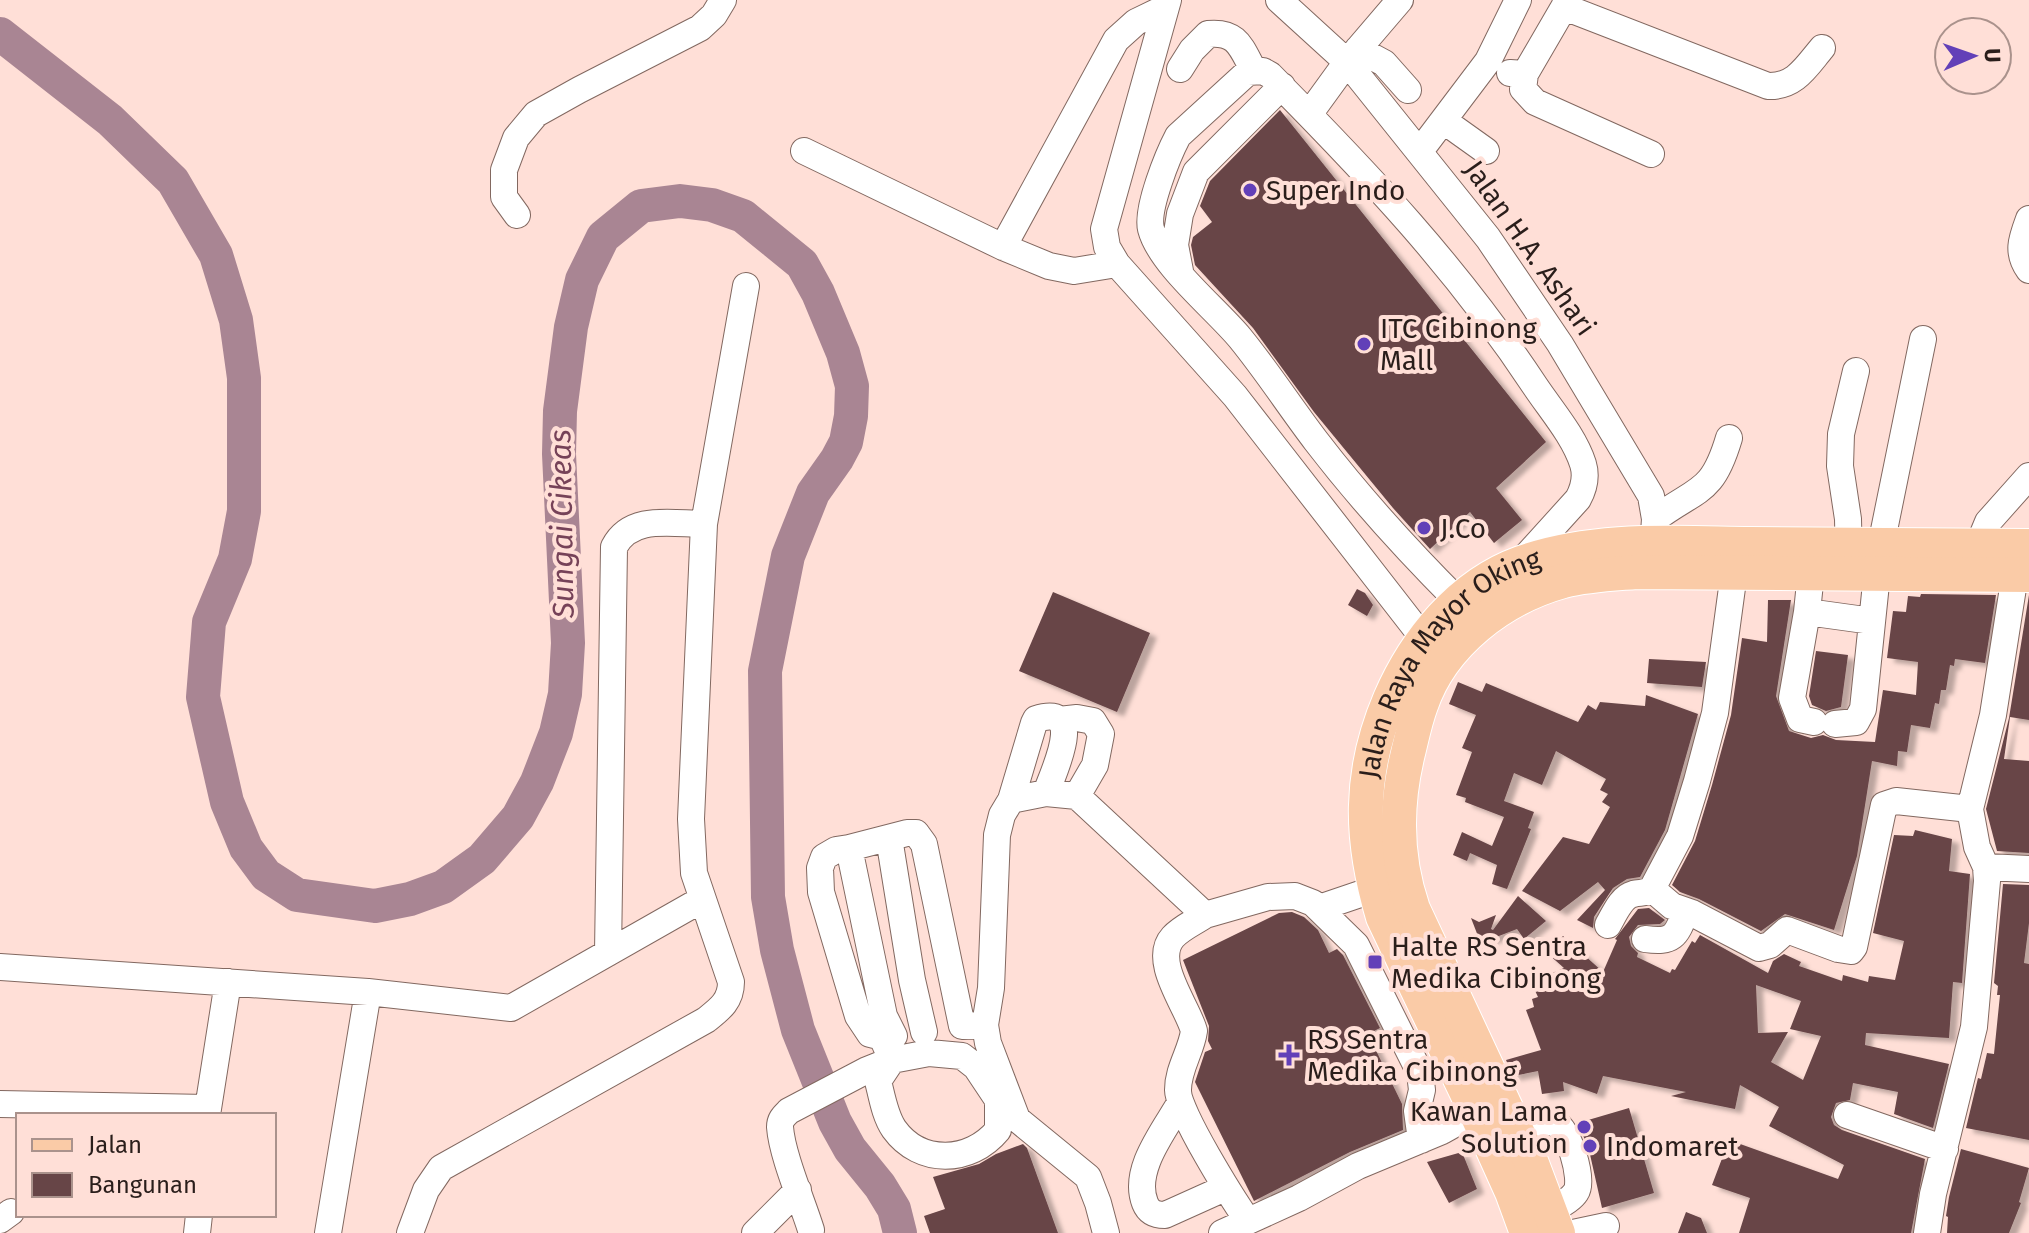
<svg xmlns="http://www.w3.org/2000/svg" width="2029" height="1233" font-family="'Fira Sans',sans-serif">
  <defs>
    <filter id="shadow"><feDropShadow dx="7" dy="4.5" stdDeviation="2" flood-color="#0004"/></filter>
  </defs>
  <rect width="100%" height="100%" fill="#ffdfd7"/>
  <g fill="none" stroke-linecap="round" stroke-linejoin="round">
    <path stroke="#a98593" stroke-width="34" d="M0 34 110 120 173 181 216 255 236 320 244 378V511L235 559 209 622 203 697 227 802 246 848 266 875 297 895 375 906 410 899 443 887 482 859 518 817 537 782 556 733 565 694 568 643 559 454 560 411 571 327 582 280 603 237 641 206 680 201 712 205 743 216 802 264 818 293 843 353 852 386 851 416 846 442 837 459 813 493 788 556 765 671 768 897 777 950 798 1030 835 1122 850 1149 880 1186 894 1209 900 1233"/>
  </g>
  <path fill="#674547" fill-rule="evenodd" filter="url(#shadow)" d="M1280 110 1546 442 1496 488 1522 520 1494 543 1470 512 1430 549 1393 508 1314 412 1253 328 1195 265 1191 245 1193 237 1212 222 1200 206 1210 181Z
    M1357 589 1365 593 1373 605 1367 616 1348 605Z
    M1053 592 1150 633 1117 712 1019 671Z
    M1921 594 1996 595 1985 663 1955 659 1954 666 1950 665 1946 690H1941L1939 704 1935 703 1930 728 1911 725 1907 752 1898 751 1897 766 1872 761 1857 856 1834 930 1785 914 1761 931 1699 899 1680 892 1672 885 1695 841 1712 785 1731 715 1742 638 1767 642 1768 600H1791L1776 696 1789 731 1811 738 1823 735 1836 740 1875 742 1883 690 1916 695 1918 662 1887 658 1893 611 1906 612 1908 596 1920 597Z
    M2029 595V720L2010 717 2004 759 2029 761V853L1997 851 1986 809 2009 718Z
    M1816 651 1848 655 1841 707 1826 711 1812 705 1809 696Z
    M1649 659 1706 662 1702 687 1647 683Z
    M1458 682 1482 692 1486 683 1578 722 1588 705 1596 710 1600 702 1645 706 1646 695 1698 714 1665 830 1640 877 1627 879 1613 888 1594 917 1593 928 1577 920 1605 890 1598 882 1560 911 1522 891 1563 837 1589 844 1610 807 1602 802 1608 794 1600 790 1606 779 1556 751 1542 785 1514 773 1504 801 1534 812 1528 828 1531 829 1507 889 1492 884 1497 865 1470 853 1467 861 1453 855 1462 832 1492 846 1504 817 1465 802 1466 798 1456 795 1472 752 1462 748 1476 715 1449 704Z
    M1915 830 1952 839 1949 871 1970 874 1962 983 1953 982 1949 1038 1866 1033 1865 1045 1949 1064 1933 1128 1894 1114 1898 1092 1853 1083 1850 1100 1836 1103 1831 1117 1834 1125 1842 1130 1925 1159 1911 1233H1739L1750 1198 1712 1185 1729 1140 1838 1179 1844 1165 1769 1126 1779 1107 1740 1085 1735 1109 1671 1096 1686 1092 1603 1076 1597 1094 1563 1082 1564 1091 1542 1094 1538 1071 1513 1076 1506 1060 1541 1050 1526 1010 1534 1007 1532 999 1538 997 1531 982 1564 968 1547 953 1563 936 1603 972 1617 940 1615 939 1638 909 1649 908 1665 920 1660 924 1638 925 1629 937 1631 946 1638 953 1637 957 1670 973 1672 969 1675 970 1692 941 1695 943 1700 935 1768 973 1773 961 1784 954 1801 962 1799 966 1842 981 1843 975 1868 982 1869 976 1895 980 1904 941 1873 933 1894 835 1913 836ZM1756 985 1801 1001 1790 1029 1821 1036 1803 1080 1771 1062 1788 1032 1758 1033Z
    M2003 884 2029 885V923L2024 963 2029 964V1140L1966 1128 1978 1078 1981 1079 1987 1053 1994 1054 2000 995H1997L1998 986 1994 983Z
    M1518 896 1546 921 1524 939 1517 929 1486 941 1483 949 1471 918 1479 922 1496 915 1491 929 1493 930Z
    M1292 912 1304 917 1318 930 1329 953 1337 949 1343 955 1380 1028 1368 1034 1402 1104 1403 1130 1350 1152 1254 1201 1195 1082 1205 1052 1212 1049 1208 1041 1209 1026 1183 960 1279 913Z
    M1629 1108 1654 1193 1602 1208 1589 1150 1578 1123Z
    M1023 1144 1027 1148 1058 1233H930L924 1216 945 1209 933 1177 979 1164 996 1154Z
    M1961 1149 2029 1168 2019 1202 2021 1203 2009 1233H1947L1948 1217 1946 1216 1949 1197Z
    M1462 1152 1477 1189 1449 1203 1427 1162Z
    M1686 1212 1701 1218 1707 1233H1678Z"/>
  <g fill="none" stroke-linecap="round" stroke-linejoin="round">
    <defs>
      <path id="minor" d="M1168 0 1104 229 1107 247 1117 264 1235 396 1424 639
        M1279 0 1347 62 1488 238 1560 344 1651 496 1655 519 1652 561
        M1567 0 1564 7 1768 86C1795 87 1806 67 1822 48
        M1358 49 1384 63 1408 90
        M1180 69 1192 50 1208 34C1238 31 1241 48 1254 71
        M1510 73 1525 74 1564 7
        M1525 74 1523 89 1535 102 1651 154
        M1310 113 1347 62 1400 0
        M1444 121 1486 151
        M804 151 1003 247 1049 266 1074 271 1117 264
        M1420 151 1488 61 1518 0
        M517 215 504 197V170L516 138 536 114 579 90 700 28 714 15 723 0
        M2029 219C2022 238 2016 252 2029 270
        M1003 247 1116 40 1136 22 1165 8
        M1180 271 1175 245 1180 214 1196 172 1282 86
        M1655 519C1698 487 1712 495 1729 438
        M1881 545 1923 339
        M1978 546 1988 522 2029 476
        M1849 562 1848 519 1840 466 1841 434 1856 371
        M1811 573 1807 612 1792 698 1800 719 1814 722
        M1458 601C1408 551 1359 497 1316 441 1290 407 1267 371 1240 338 1216 309 1160 264 1151 229 1146 209 1168 155 1178 136L1248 72 1263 71 1270 75C1369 175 1457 268 1535 386 1551 410 1574 436 1583 464 1587 477 1584 488 1578 499L1520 563
        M1807 612 1872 621
        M1059 720 1077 718 1093 721 1101 734 1095 765 1077 796
        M1835 724 1856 722 1863 709 1877 574
        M1011 800 1034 723 1036 719C1088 702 1053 773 1046 793
        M889 838 912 980 924 1032
        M1986 867 2029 869
        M1652 889 1672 906 1692 913 1759 948 1770 945 1787 930 1838 949 1851 951 1854 947 1884 805 1896 801 1970 809
        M1319 908 1375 889
        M1205 915C1195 922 1181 928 1173 937 1151 961 1188 1007 1194 1031 1191 1052 1178 1068 1178 1090 1177 1111 1234 1201 1248 1221
        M1608 925C1614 915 1621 897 1633 894 1642 892 1644 894 1652 889L1680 836 1697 781 1715 713 1734 573
        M1645 939C1674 943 1676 936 1686 911
        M608 953 614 547C631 514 672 524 704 524
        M0 967 368 992 511 1008 701 900
        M894 1036 884 1016 849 848 907 833H916L924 844 962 1026 985 1025
        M929 1053 962 1056 976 1067 998 1100V1130C970 1164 920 1165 894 1129 885 1116 882 1097 878 1081L892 1060Z
        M1180 1103C1164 1131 1132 1170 1145 1203 1149 1213 1156 1215 1165 1215L1225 1188
        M0 1104 207 1108
        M207 1115 228 982
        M1847 1115 1945 1149
        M1515 1128C1526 1126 1543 1120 1554 1123 1568 1126 1584 1180 1576 1192 1571 1200 1559 1206 1550 1210
        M0 1220 11 1212
        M811 1230C802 1201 782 1155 780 1127 780 1119 784 1116 789 1111L867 1070 892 1060 882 1037 870 1034 858 1016 821 892 820 868 824 857 836 850 849 848
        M197 1233 199 1215
        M328 1233 368 992
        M410 1233 426 1190 441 1168 706 1020C720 1009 731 1001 731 982L694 873 691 819 704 524 746 286
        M755 1233 798 1190
        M1106 1233 1098 1203 1088 1177 1017 1119 988 1043 985 1025 991 988 997 835 1002 815 1011 800 1046 793 1077 796 1205 915 1268 897 1295 896 1313 903 1356 945 1420 1073 1422 1090 1417 1111 1421 1140
        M1222 1233 1299 1198 1358 1166 1442 1131 1492 1103
        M1573 1233 1606 1226
        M1927 1233 1933 1194 1974 1027 1987 881 1986 867 1977 847 1970 809 1993 715 2015 575"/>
      <g id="major">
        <path id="s1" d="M1527 1233 1512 1192 1476 1112 1383 917C1360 840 1358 774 1390 699 1415 641 1460 585 1521 563 1594 537 1674 543 1750 544 1843 545 1936 546 2029 546"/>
        <path d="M1558 1233 1532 1164 1413 909C1395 857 1395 806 1408 753 1412 737 1415 721 1421 705 1442 643 1502 598 1563 581 1587 575 1611 574 1636 572L2029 575"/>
      </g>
    </defs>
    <use href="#minor" stroke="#826860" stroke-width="28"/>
    <use href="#major" stroke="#fff" stroke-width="36"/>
    <use href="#minor" stroke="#fff" stroke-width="26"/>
    <use href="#major" stroke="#facba7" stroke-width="34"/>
  </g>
  <g fill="#6240b8" stroke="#ffdfd7" stroke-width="3">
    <circle cx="1250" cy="190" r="8"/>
    <circle cx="1364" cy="344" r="8"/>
    <circle cx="1424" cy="528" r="8"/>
    <rect x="1367" y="954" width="16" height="16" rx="4"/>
    <path d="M1285 1043h8v8h8v8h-8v8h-8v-8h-8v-8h8z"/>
    <circle cx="1584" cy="1127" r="8"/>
    <circle cx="1590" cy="1146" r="8"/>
  </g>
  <g text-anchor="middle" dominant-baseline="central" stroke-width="8" stroke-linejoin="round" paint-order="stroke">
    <g font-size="28" fill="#2a1e1b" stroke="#ffdfd7" text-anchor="start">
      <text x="1266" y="190">Super Indo</text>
      <text x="1380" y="328">ITC Cibinong<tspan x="1380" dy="32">Mall</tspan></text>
      <text x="1440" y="528">J.Co</text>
      <text x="1391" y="946">Halte RS Sentra<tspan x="1391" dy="32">Medika Cibinong</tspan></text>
      <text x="1307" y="1039">RS Sentra<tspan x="1307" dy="32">Medika Cibinong</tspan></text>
      <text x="1568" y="1111" text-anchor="end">Kawan Lama<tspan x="1568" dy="32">Solution</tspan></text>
      <text x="1606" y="1146">Indomaret</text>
    </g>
    <g font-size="28" fill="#2a1e1b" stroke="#ffdfd7">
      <text transform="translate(1530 248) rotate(55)">Jalan H.A. Ashari</text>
      <text stroke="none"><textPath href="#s1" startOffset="636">Jalan Raya Mayor Oking</textPath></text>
    </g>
    <g font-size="30" font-style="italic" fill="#764258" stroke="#ffdfd7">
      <text transform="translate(562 524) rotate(-91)">Sungai Cikeas</text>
    </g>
  </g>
  <rect x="16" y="1113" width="260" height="104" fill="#ffdfd7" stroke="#aa928c" stroke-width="2"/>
  <rect x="32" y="1139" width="40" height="12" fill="#facba7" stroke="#aa928c" stroke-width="2"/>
  <text x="88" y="1153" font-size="24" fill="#2a1e1b">Jalan</text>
  <rect x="32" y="1173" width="40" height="24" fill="#674547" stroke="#aa928c" stroke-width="2"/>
  <text x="88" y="1193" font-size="24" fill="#2a1e1b">Bangunan</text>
  <g transform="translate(1973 56) rotate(88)"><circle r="38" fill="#ffdfd7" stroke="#aa928c" stroke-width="2"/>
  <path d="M0-6L14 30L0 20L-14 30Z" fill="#6240b8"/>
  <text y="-12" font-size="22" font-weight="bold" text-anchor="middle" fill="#2a1e1b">U</text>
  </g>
</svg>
